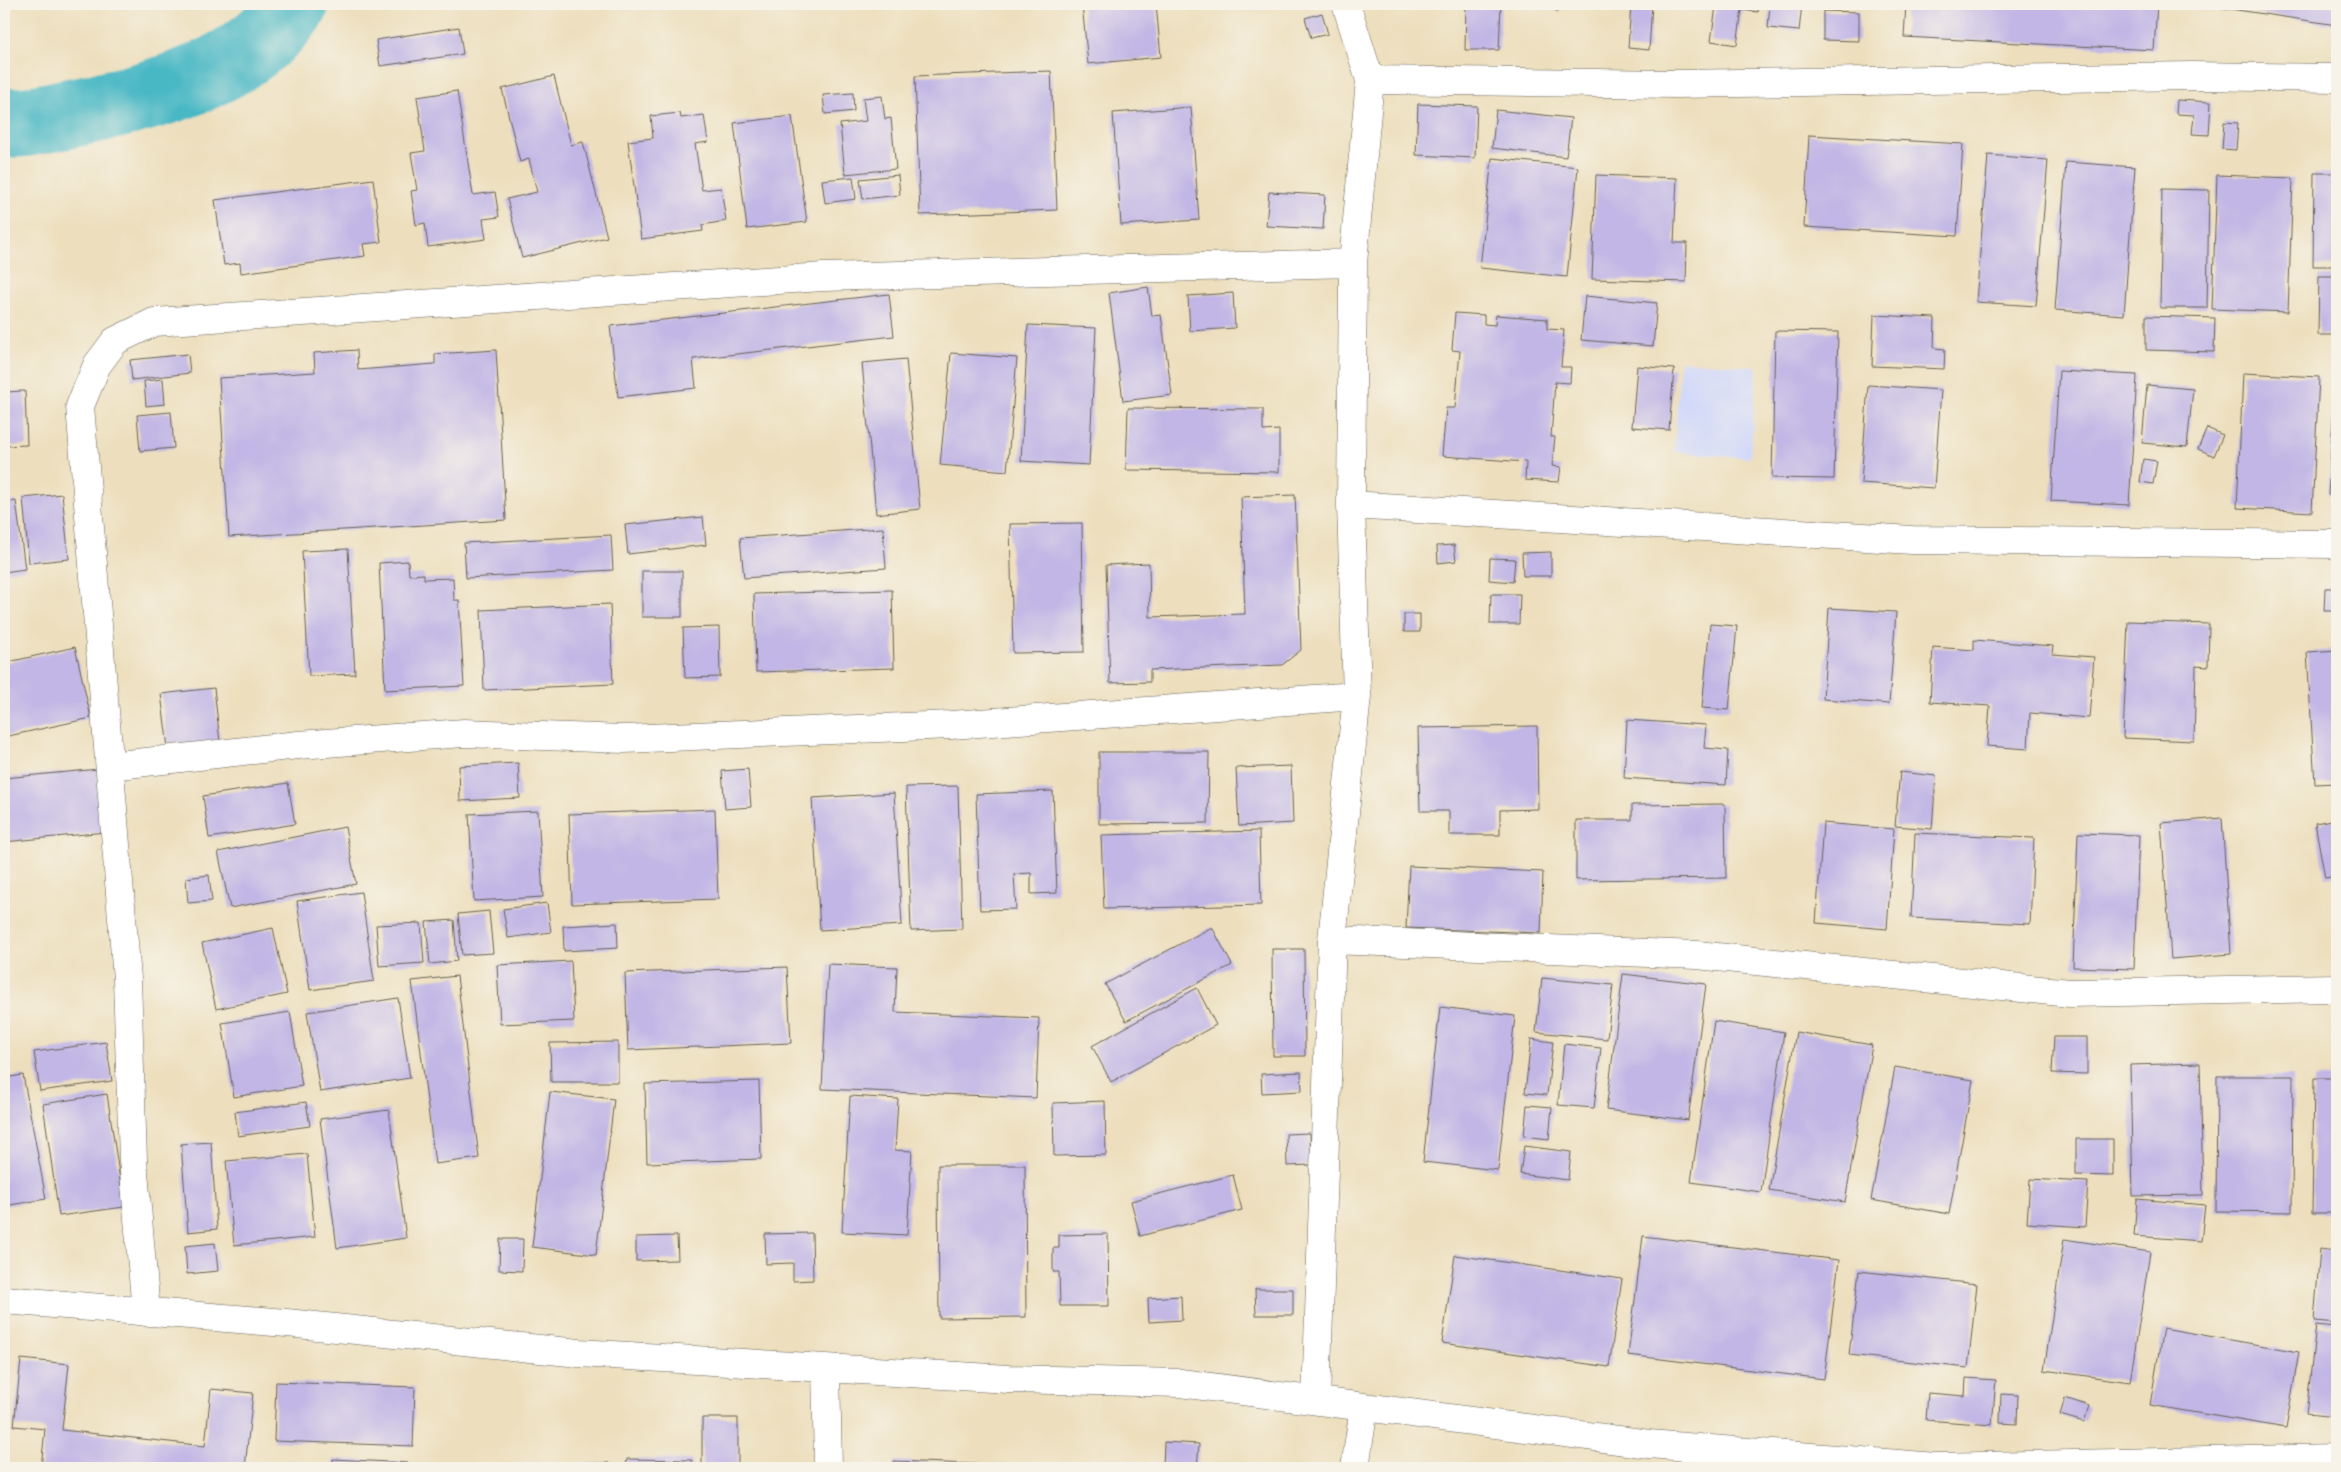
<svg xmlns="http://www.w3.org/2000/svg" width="2341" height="1472" font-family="Pangolin,sans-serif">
  <rect width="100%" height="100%" fill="#f7f3e8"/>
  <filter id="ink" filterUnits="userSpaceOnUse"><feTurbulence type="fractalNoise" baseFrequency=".02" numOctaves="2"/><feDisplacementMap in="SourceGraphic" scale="10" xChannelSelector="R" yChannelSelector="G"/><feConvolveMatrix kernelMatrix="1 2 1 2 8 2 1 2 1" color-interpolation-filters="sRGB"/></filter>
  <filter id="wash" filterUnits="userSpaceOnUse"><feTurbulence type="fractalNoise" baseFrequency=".0096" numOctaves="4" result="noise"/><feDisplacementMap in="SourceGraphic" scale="20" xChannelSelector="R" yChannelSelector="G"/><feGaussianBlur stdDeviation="1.12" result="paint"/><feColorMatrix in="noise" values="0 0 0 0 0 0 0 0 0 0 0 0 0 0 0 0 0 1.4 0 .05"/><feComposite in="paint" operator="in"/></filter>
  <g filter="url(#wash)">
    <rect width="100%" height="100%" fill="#eddfbd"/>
    <path fill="#d2d9f9" d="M1680 361 1757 367 1750 458 1674 452Z"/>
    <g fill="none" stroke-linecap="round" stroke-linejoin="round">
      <path stroke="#4ab8c5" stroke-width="70" d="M4 123 25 122C118 103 236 89 294 4"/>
    </g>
    <g id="blocks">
      <path fill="#c1b6e5" d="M1082 4H1156L1161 57 1088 64Z
        M1466 4H1501L1499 50H1465Z
        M1548 4H1564L1558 12Z
        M1631 4H1652L1649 50 1628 48Z
        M1708 4H1759L1758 12 1742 10 1737 45 1711 41 1716 6Z
        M1770 4H1802L1799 31 1768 28Z
        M1906 4H2157L2154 50 1904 37Z
        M2204 4H2337V25L2204 5Z
        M1823 11 1859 12V41L1823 40Z
        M1322 13 1328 34 1311 38 1305 18Z
        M459 27 463 54 380 66 376 40Z
        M1051 71 1057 210 920 215 915 76Z
        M554 76 571 145 583 142 607 237 522 258 507 199 537 192 529 159 520 162 502 89Z
        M457 91 473 195 495 192 499 217 483 219 486 239 428 247 425 223 416 225 411 191 417 190 411 153 425 151 417 97Z
        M853 93 854 111 825 114 823 95Z
        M882 96 885 119 891 118 896 169 845 174 840 124 866 121 863 98Z
        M2177 100 2211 102 2209 135 2192 134 2194 115 2176 114Z
        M1418 104 1477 106 1475 158 1416 155Z
        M1191 107 1199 220 1121 225 1113 113Z
        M1496 110 1571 118 1566 157 1492 148Z
        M680 113 681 118 704 115 708 142 695 144 702 190 721 188 726 221 702 225 703 231 641 239 628 141 653 138 651 116Z
        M792 116 807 222 747 229 734 123Z
        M2224 122 2238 123 2236 150 2222 149Z
        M1809 135 1963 144 1957 236 1804 227Z
        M1988 155 2048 160 2036 306 1976 302Z
        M1492 158 1578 167 1567 277 1480 268Z
        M2066 162 2135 167 2124 315 2055 310Z
        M2314 173H2337V266H2313Z
        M898 175 900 195 863 199 860 179Z
        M1596 175 1677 178 1674 243H1687L1686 282 1592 279Z
        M2217 175 2293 178 2288 312 2212 309Z
        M853 177 856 199 825 203 822 180Z
        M373 179 381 242 363 244 365 256 241 273 240 263 224 265 215 200Z
        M2162 189 2209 190 2207 308H2160Z
        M1269 192 1325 195 1323 229 1266 226Z
        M2319 276H2337V335H2318Z
        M1148 287 1152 316 1161 315 1172 395 1123 401 1109 293Z
        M1233 293 1235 328 1190 331 1188 296Z
        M889 294 894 336 693 359 696 388 618 397 610 326Z
        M1585 296 1657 303 1653 346 1581 340Z
        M1455 313 1484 315V324L1495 325 1496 315 1547 319V329L1564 330 1561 367H1571L1570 383 1555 382 1551 437H1555L1552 466 1561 467 1559 482 1525 480 1526 462 1442 456 1446 408H1455L1460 351 1452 350Z
        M1874 315 1935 318 1934 348 1945 349 1944 369 1872 366Z
        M2146 316 2215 318 2214 352 2146 350Z
        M1028 325 1096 328 1089 465 1021 461Z
        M1775 331 1838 332 1834 479 1772 478Z
        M357 350 358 370 435 364V354L496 350 506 520 229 537 219 378 315 372 314 353Z
        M951 353 1017 358 1007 471 940 465Z
        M188 354 190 373 132 380 130 360Z
        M906 359 920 509 876 514 862 363Z
        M1637 366 1674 369 1669 430 1632 427Z
        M2059 371 2137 375 2129 505 2051 501Z
        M2243 373 2319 377 2312 512 2237 508Z
        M2336 376H2337V496L2328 495Z
        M163 379 165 404 146 406 144 381Z
        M1868 385 1941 390 1934 488 1861 483Z
        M2147 385 2193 389 2187 447 2142 443Z
        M25 391 27 445 4 446V392Z
        M1128 408 1263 409V431L1279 430V472L1126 470Z
        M171 412 174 448 140 451 137 415Z
        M2207 428 2223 435 2214 456 2198 449Z
        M2143 459 2157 461 2153 484 2140 482Z
        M62 494 69 559 29 563 23 498Z
        M1295 495 1301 650 1282 665 1150 670V682L1110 683 1106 565 1149 563 1150 617 1245 614 1241 497Z
        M16 501 25 569 4 572V503Z
        M703 517 706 545 628 554 625 525Z
        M1082 523 1084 652 1013 653 1010 524Z
        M883 528 886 568 744 578 740 538Z
        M611 535 613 570 466 578 464 543Z
        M1454 545 1456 561 1438 563 1437 546Z
        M348 549 355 674 309 676 302 551Z
        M1551 552V576H1523L1522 553Z
        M1490 558 1515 559 1513 582 1489 580Z
        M408 561 409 575 424 574V579L453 578 454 600H459L464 686 385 690 379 563Z
        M642 571H682V617H642Z
        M2325 588H2337V611H2324Z
        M892 590 894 668 756 672 754 594Z
        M1491 594H1520L1519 624H1490Z
        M610 604 613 684 484 690 481 610Z
        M1829 608 1896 612 1889 704 1823 699Z
        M1404 614H1420V632H1404Z
        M2128 621 2209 624 2208 667 2196 666 2194 741 2123 738Z
        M1710 624 1737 626 1729 710 1702 708Z
        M719 627 720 677 685 678 683 628Z
        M1974 640 2053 646 2052 654 2094 657 2089 718 2030 713 2028 749 1987 746 1990 706 1930 702 1933 647 1974 650Z
        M75 647 91 718 4 737V663Z
        M2337 650V783L2315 784 2307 652Z
        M214 688 220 742 168 748 161 694Z
        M1627 720 1706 725 1704 748 1728 750 1726 785 1624 778Z
        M1537 726 1538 809 1500 810V835H1449V811H1420L1418 728Z
        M1099 752H1209L1208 823 1099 824Z
        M518 763 520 798 460 801 459 766Z
        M1291 766 1293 823 1239 826 1236 768Z
        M99 769 106 832 4 842V778Z
        M748 769 751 807 725 809 722 771Z
        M1900 772 1936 776 1932 829 1895 826Z
        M288 783 295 824 209 838 203 796Z
        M958 786 962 929 911 931 906 787Z
        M1053 791 1057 893 1031 894V873L1014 874 1016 909 980 910 976 794Z
        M894 793 902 925 820 930 812 798Z
        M1725 804 1726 878 1576 880V820H1632V805Z
        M715 809 718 899 572 904 569 814Z
        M538 811 543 897 474 901 469 814Z
        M2222 818 2231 954 2171 959 2161 823Z
        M2337 819V876L2325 878 2315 823Z
        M1823 823 1894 829 1887 929 1816 923Z
        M345 827 356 884 230 908 218 852Z
        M1259 831 1261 905 1104 909 1101 835Z
        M1915 833 2034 838 2030 924 1911 918Z
        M2078 833 2139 835 2134 969 2073 967Z
        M1409 866 1543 872 1541 933 1406 928Z
        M209 875 212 901 188 903 186 878Z
        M361 892 374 981 310 990 297 901Z
        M547 903 551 932 508 938 503 909Z
        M489 911 493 953 462 955 458 914Z
        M454 920 457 961 430 964 426 922Z
        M421 923 424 963 379 966 376 925Z
        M617 923 618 948 564 951 563 926Z
        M1212 927 1232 965 1126 1021 1105 984Z
        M273 928 287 994 216 1009 202 943Z
        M1272 949H1304L1305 1056H1273Z
        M571 961 574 1021 500 1024 497 965Z
        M828 964 897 967 895 1012 1039 1018 1036 1098 822 1089Z
        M787 967 791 1043 628 1050 625 973Z
        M1623 974 1706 984 1688 1120 1606 1110Z
        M457 976 479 1158 435 1164 412 981Z
        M1542 978 1613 985 1607 1039 1536 1032Z
        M1197 988 1216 1025 1111 1082 1092 1046Z
        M398 998 410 1078 320 1092 307 1012Z
        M1440 1007 1515 1016 1498 1170 1423 1162Z
        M290 1012 302 1086 234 1097 222 1023Z
        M1714 1021 1784 1032 1761 1192 1691 1182Z
        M1796 1032 1872 1045 1845 1202 1769 1190Z
        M2054 1037H2087V1074L2052 1073Z
        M1531 1039 1553 1042 1547 1095 1525 1093Z
        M106 1042 112 1081 40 1091 34 1052Z
        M618 1042V1082H551L550 1043Z
        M1564 1044 1601 1048 1594 1108 1558 1105Z
        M2200 1063 2203 1195 2133 1196 2130 1065Z
        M1895 1067 1973 1080 1949 1214 1871 1200Z
        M1301 1072 1302 1091 1262 1093 1261 1074Z
        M23 1075 46 1199 4 1206V1078Z
        M2217 1076H2293L2292 1212 2216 1211Z
        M2314 1078H2337V1213H2312Z
        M759 1081 761 1159 647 1163 645 1084Z
        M550 1092 614 1099 596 1255 532 1247Z
        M107 1094 124 1207 59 1216 43 1104Z
        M850 1096 898 1099 895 1150 912 1151 907 1235 842 1232Z
        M1105 1101 1106 1155 1054 1156 1053 1103Z
        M306 1102 310 1126 238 1136 235 1112Z
        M1527 1105 1552 1107 1549 1139 1524 1136Z
        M389 1110 406 1238 337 1248 320 1119Z
        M1310 1133 1311 1165 1287 1166 1286 1134Z
        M2076 1139H2113V1176L2076 1175Z
        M211 1142 217 1229 188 1232 181 1144Z
        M1524 1146 1571 1152 1568 1180 1520 1174Z
        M307 1154 315 1237 234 1245 226 1161Z
        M938 1165H1025L1026 1317 939 1318Z
        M1233 1175 1242 1210 1140 1236 1131 1201Z
        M2030 1179 2088 1182 2085 1227 2027 1223Z
        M2137 1199 2205 1205 2201 1241 2134 1236Z
        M812 1233 813 1280 793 1281V1263L766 1264 765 1234Z
        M1108 1234 1109 1306H1060L1059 1272H1053V1248H1059V1235Z
        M677 1236 678 1260 636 1261V1237Z
        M1643 1236 1839 1260 1824 1379 1628 1355Z
        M500 1239H523L522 1271 499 1270Z
        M2064 1239 2150 1252 2130 1382 2044 1370Z
        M215 1243 218 1271 187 1274 185 1246Z
        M2320 1249 2337 1251V1323L2314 1321Z
        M1455 1255 1622 1279 1609 1367 1442 1343Z
        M1859 1271 1977 1284 1968 1368 1849 1355Z
        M1255 1289H1293V1315H1256Z
        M1181 1296 1182 1320 1149 1322 1148 1298Z
        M2316 1325 2337 1327V1417L2306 1414Z
        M2163 1328 2299 1352 2286 1428 2150 1405Z
        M21 1359 69 1364 62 1430 205 1446 211 1389 253 1393 245 1468H41L45 1429 14 1426Z
        M1966 1378 1996 1380 1992 1425 1926 1420 1928 1393 1965 1396Z
        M276 1382 415 1387 413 1446 274 1441Z
        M2001 1394 2018 1395 2017 1424 2000 1423Z
        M2065 1398 2089 1406 2084 1422 2060 1415Z
        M702 1418H738V1468H702Z
        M1164 1442 1199 1444 1197 1468H1163Z
        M333 1459 408 1463V1468H333Z
        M627 1459 692 1460V1468H626Z
        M894 1461 1049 1467V1468H893Z
        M609 1463V1468H555V1464Z"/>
    </g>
  </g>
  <g filter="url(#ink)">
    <use href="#blocks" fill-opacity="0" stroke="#656054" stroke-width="1"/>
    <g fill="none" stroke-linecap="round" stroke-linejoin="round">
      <defs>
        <path id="minor" d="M1370 80 1677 84 2192 76 2337 78
          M1351 505 1912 540 2337 544
          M110 766 298 745 464 733 624 739 951 725 1357 696
          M1332 940 1697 955 2070 993 2337 988
          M4 1300 287 1323 579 1353 1008 1379 1180 1383 1649 1444 1936 1467 2337 1458
          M146 1312 133 1160 127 979 80 406 97 365 115 341 154 322 823 277 1353 263
          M826 1368 828 1468
          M1316 1400 1332 940 1357 696 1351 505 1353 263 1370 80 1346 4
          M1355 1468 1364 1407"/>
      </defs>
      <use href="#minor" stroke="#656054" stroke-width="29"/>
      <use href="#minor" stroke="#fff" stroke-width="28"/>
    </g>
  </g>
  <rect width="2341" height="1472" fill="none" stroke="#f7f3e8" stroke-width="20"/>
</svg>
